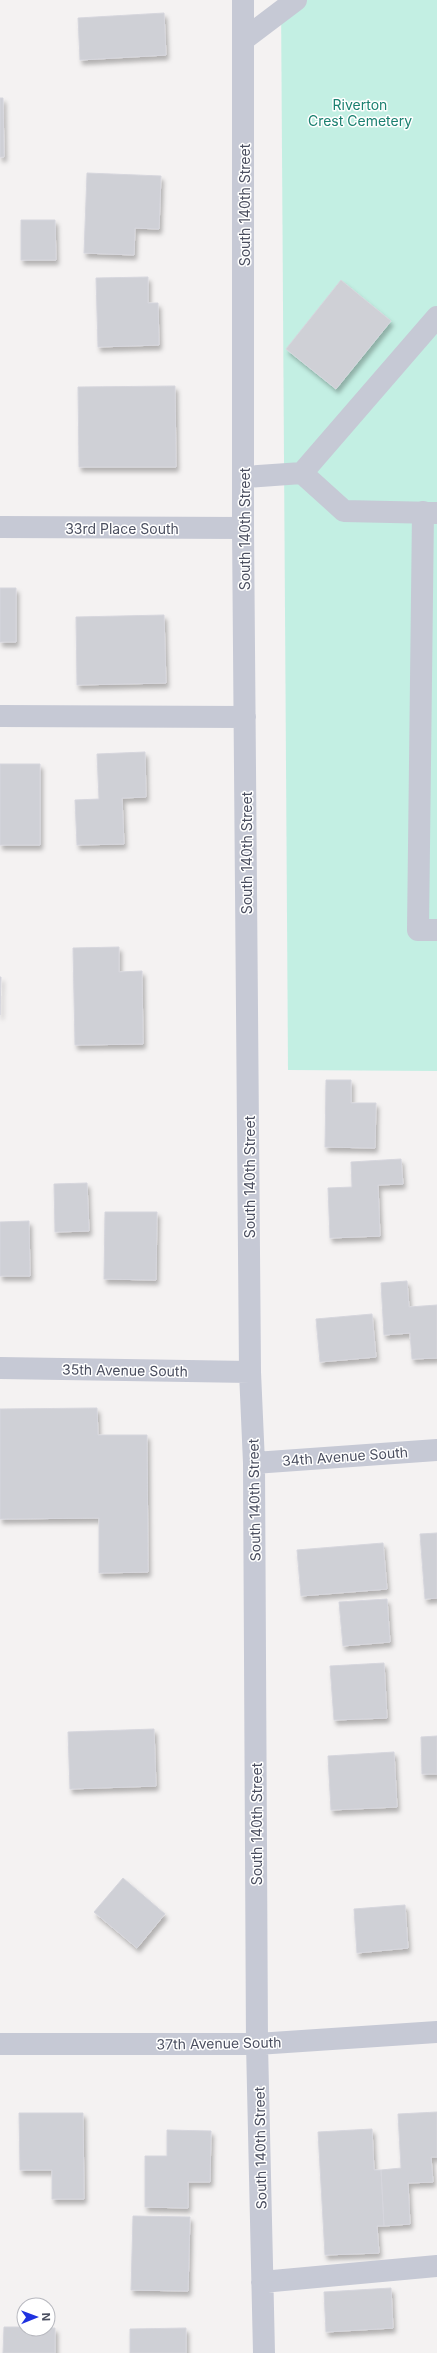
<svg xmlns="http://www.w3.org/2000/svg" width="437" height="2353" font-family="Inter,sans-serif">
  <defs>
    <filter id="shadow"><feDropShadow dx="2.5" dy="4.5" stdDeviation="2" flood-color="#0004"/></filter>
  </defs>
  <rect width="100%" height="100%" fill="#f4f2f2"/>
  <path fill="#c3efe3" d="M281 0H437V1071L288 1070Z"/>
  <path fill="#cfd0d6" stroke="#d6d6dd" filter="url(#shadow)" d="M164 13 166 55 80 60 78 18Z
    M0 98H3L4 157H0Z
    M87 173 161 176 159 229 135 228 134 255 84 253Z
    M21 220H55L56 260H21Z
    M148 277V303H158L159 345 98 347 96 278Z
    M341 280 391 321 336 389 286 349Z
    M175 386 176 467H79L78 387Z
    M0 588H16V642H0Z
    M164 615 166 683 77 685 76 617Z
    M145 752 146 797 122 798 124 844 77 845 75 800 99 799 97 754Z
    M0 764H40V845H0Z
    M119 947V972L142 971 143 1044 75 1045 73 948Z
    M0 977H1L0 1015Z
    M326 1080H351V1103H376L375 1148 325 1147Z
    M401 1159 403 1184 378 1185 380 1236 330 1238 328 1188 352 1187 351 1162Z
    M87 1183 89 1231 55 1232 54 1184Z
    M105 1212H157L156 1280 104 1279Z
    M29 1221 30 1276H0V1222Z
    M407 1281 409 1307 437 1305V1358L412 1359 410 1333 384 1335 381 1283Z
    M372 1314 376 1357 320 1362 316 1319Z
    M97 1408 98 1435H147L148 1572 99 1573V1518L0 1519V1409Z
    M437 1533V1598L425 1599 420 1534Z
    M383 1543 387 1589 301 1596 297 1550Z
    M387 1599 390 1642 343 1646 339 1602Z
    M384 1663 387 1718 334 1720 330 1666Z
    M154 1729 156 1786 70 1789 68 1732Z
    M437 1736V1774H422L421 1737Z
    M394 1752 397 1807 331 1810 328 1756Z
    M123 1878 165 1914 137 1948 94 1912Z
    M405 1905 408 1948 357 1953 354 1909Z
    M437 2112V2157H431L433 2182 408 2183 410 2224 384 2226 381 2170 401 2168 398 2114Z
    M19 2113H83L84 2199H52V2170H20Z
    M372 2129 374 2170H381L384 2226H377L379 2253 325 2255 318 2132Z
    M167 2130 211 2131 210 2182H188V2208L145 2207V2156H167Z
    M133 2216 190 2217 188 2291 131 2290Z
    M391 2288 393 2328 326 2332 324 2292Z
    M4 2327H24V2329L55 2328V2353H3Z
    M186 2328V2353H130V2329Z"/>
  <g fill="none" stroke-linecap="round" stroke-linejoin="round">
    <path stroke="#c6c9d5" stroke-width="22" d="M243 0V528L250 1372 254 1463 257 2044 264 2353
      M243 40 296 0
      M437 317 302 473 344 511 437 513
      M245 477 302 473
      M423 512 418 930H437
      M0 527 243 528
      M0 716 245 717
      M0 1368 250 1372
      M254 1463 437 1450
      M0 2044H257L437 2032
      M262 2282 437 2266"/>
  </g>
  <g text-anchor="middle" dominant-baseline="central" stroke-width="3" stroke-linejoin="round" paint-order="stroke">
    <g font-size="14" fill="#1b8070" stroke="#fff">
      <text x="360" y="104">Riverton<tspan x="360" dy="16">Crest Cemetery</tspan></text>
    </g>
    <g font-size="14" fill="#4a4e5f" stroke="#fff">
      <text transform="translate(244 205) rotate(-90)">South 140th Street</text>
      <text x="122" y="528">33rd Place South</text>
      <text transform="translate(244 529) rotate(-90)">South 140th Street</text>
      <text transform="translate(246 853) rotate(-90)">South 140th Street</text>
      <text transform="translate(249 1177) rotate(-90)">South 140th Street</text>
      <text transform="translate(125 1370) rotate(1)">35th Avenue South</text>
      <text transform="translate(345 1456) rotate(-4)">34th Avenue South</text>
      <text transform="translate(254 1500) rotate(-91)">South 140th Street</text>
      <text transform="translate(256 1824) rotate(-90)">South 140th Street</text>
      <text transform="translate(219 2043) rotate(-1)">37th Avenue South</text>
      <text transform="translate(260 2148) rotate(-91)">South 140th Street</text>
    </g>
  </g>
  <g transform="translate(36 2317) rotate(89)"><circle r="19" fill="#ffffff" stroke="#b7b8bf"/>
  <path d="M0-3L7 15L0 10L-7 15Z" fill="#1f32e0"/>
  <text y="-6" font-size="11" font-weight="bold" text-anchor="middle" fill="#4a4e5f">N</text>
  </g>
</svg>
